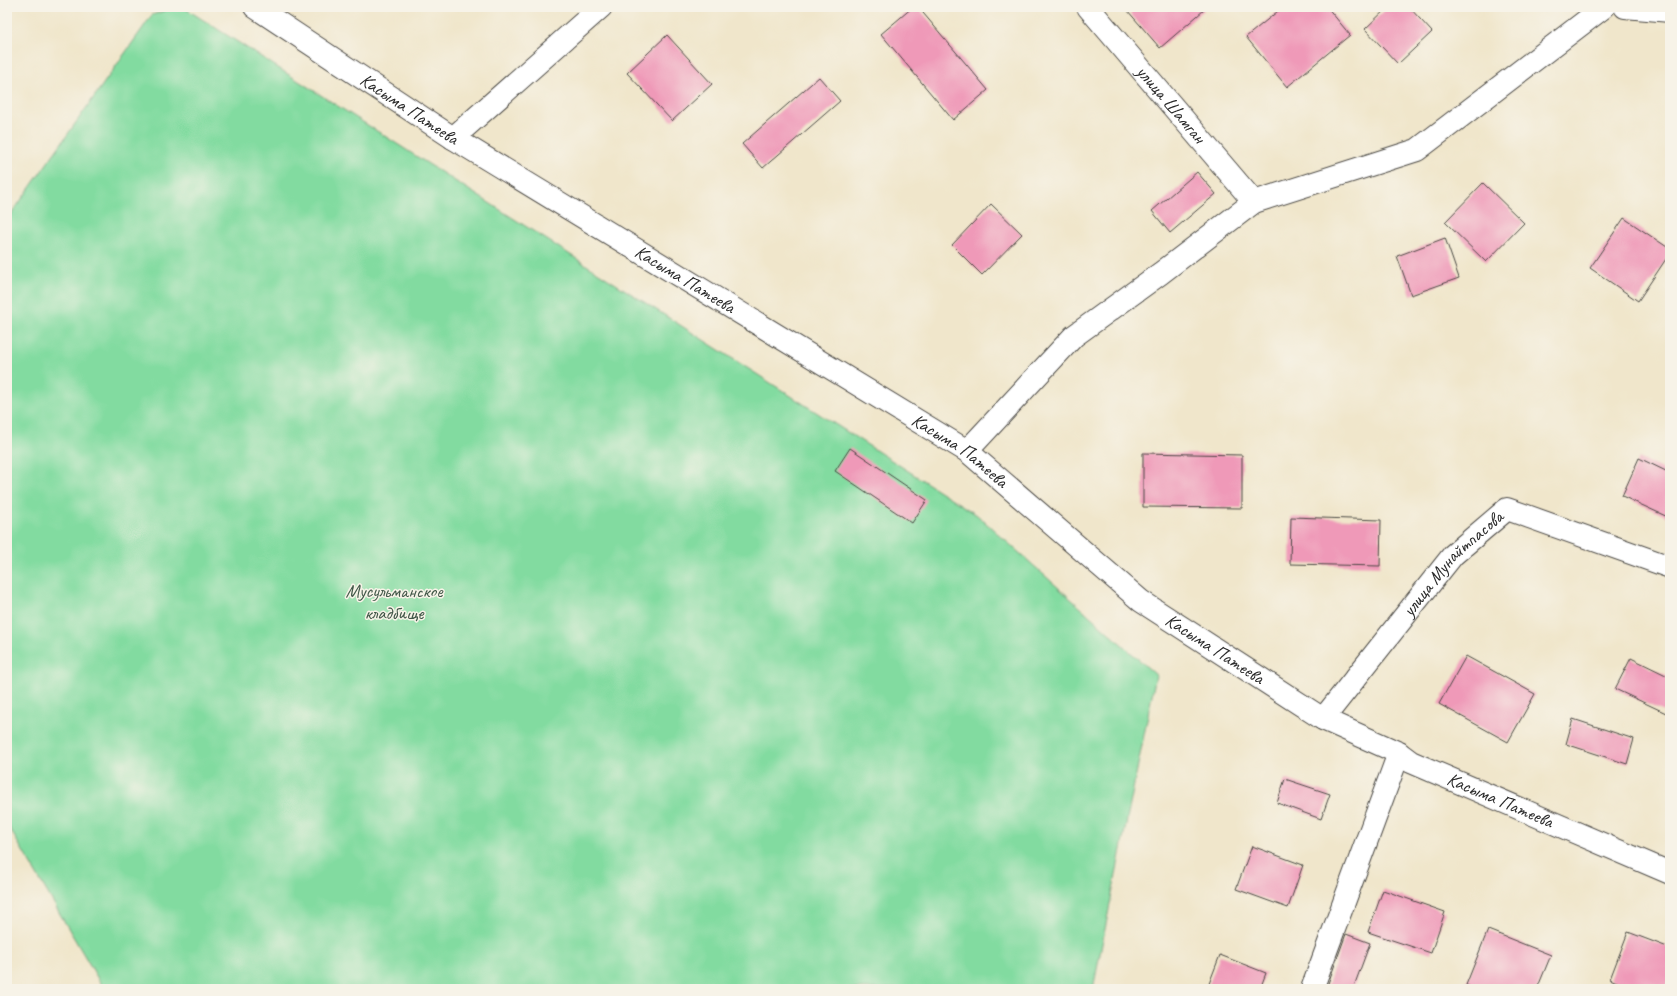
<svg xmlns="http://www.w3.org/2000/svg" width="1677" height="996" font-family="Caveat,sans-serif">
  <rect width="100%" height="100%" fill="#f7f3e8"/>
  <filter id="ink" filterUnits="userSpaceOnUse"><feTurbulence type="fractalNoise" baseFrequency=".025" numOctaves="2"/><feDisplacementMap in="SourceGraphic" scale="8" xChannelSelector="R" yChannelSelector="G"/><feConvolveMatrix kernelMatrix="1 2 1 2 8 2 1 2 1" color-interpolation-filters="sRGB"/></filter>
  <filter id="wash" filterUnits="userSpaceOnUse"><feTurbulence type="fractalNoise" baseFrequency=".012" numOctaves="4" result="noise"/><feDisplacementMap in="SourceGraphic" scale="16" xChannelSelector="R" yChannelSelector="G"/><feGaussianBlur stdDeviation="0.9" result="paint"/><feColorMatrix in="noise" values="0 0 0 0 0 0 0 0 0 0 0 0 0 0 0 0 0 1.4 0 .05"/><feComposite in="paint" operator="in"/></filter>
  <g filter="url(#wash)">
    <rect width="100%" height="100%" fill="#f0e6cb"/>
    <path fill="#82dba0" stroke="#568366" d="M175 7H183L977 515 1156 675 1093 989H104L7 824V220L152 15Z"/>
    <g id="blocks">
      <path fill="#ef99b8" d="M913 7H918L988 90 953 120 881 34Z
        M1131 7H1201L1204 10 1160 48 1127 10Z
        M1283 7H1327L1350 35 1287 87 1246 37Z
        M1388 7H1409L1432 32 1398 64 1365 29Z
        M667 35 712 84 672 121 627 73Z
        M819 77 840 101 763 168 742 144Z
        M1197 172 1216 194 1170 233 1152 211Z
        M1483 183 1524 223 1486 262 1445 222Z
        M991 204 1022 234 982 275 952 245Z
        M1624 218 1670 249V253L1638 301 1590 268Z
        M1445 238 1459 278 1411 295 1397 256Z
        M850 448 927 500 912 523 835 471Z
        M1143 453 1242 455V508L1143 507Z
        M1639 458 1670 473V518L1622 496Z
        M1291 517 1381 520 1380 566 1290 564Z
        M1466 656 1535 694 1508 742 1439 704Z
        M1631 658 1670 677V704L1666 713 1615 689Z
        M1573 719 1634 739 1627 764 1566 744Z
        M1285 779 1330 794 1321 819 1277 803Z
        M1252 846 1303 865 1288 908 1236 889Z
        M1383 890 1445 912 1431 953 1368 932Z
        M1488 930 1551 955 1537 989H1475L1466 985Z
        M1628 932 1670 948V978L1666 989H1633L1610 979Z
        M1346 934 1370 943 1353 989H1326Z
        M1220 955 1266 973 1260 989H1207Z"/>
    </g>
  </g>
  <g filter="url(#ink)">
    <use href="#blocks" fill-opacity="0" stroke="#494743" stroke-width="1"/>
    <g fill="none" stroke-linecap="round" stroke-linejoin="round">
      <defs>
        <g id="minor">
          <path id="s1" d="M1088 7 1254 202"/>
          <path d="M1625 7 1670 11"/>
          <path d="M453 138 601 7"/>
          <path d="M967 451 1074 336 1161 273 1254 202 1417 150 1604 7"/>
          <path id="s2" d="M1323 719 1453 555 1507 509 1670 567"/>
          <path d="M1312 989 1399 753"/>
        </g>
        <g id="secondary">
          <path id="s3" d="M255 7 453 138 967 451 1141 601 1323 719 1399 753 1411 762 1670 873"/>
        </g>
      </defs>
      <use href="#minor" stroke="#494743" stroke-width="24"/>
      <use href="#secondary" stroke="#494743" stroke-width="24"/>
      <use href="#minor" stroke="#fff" stroke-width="22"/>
      <use href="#secondary" stroke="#fff" stroke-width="22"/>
    </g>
  </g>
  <g text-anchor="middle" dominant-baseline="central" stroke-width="3" stroke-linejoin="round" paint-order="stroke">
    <g font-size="19" fill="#2b2b2b" stroke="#f7f3e8">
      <text stroke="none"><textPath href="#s1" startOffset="128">улица Шамган</textPath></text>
      <text stroke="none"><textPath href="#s3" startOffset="185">Касыма Патеева</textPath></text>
      <text stroke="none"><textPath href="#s3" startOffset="509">Касыма Патеева</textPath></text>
      <text stroke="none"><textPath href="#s3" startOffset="833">Касыма Патеева</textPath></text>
      <text stroke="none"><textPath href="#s2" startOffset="203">улица Мунайтпасова</textPath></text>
      <text stroke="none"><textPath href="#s3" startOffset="1157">Касыма Патеева</textPath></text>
      <text stroke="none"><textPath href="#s3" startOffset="1481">Касыма Патеева</textPath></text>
    </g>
    <g font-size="19" fill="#415748" stroke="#f7f3e8">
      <text x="394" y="591">Мусульманское<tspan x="394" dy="22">кладбище</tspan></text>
    </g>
  </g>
  <rect width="1677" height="996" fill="none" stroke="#f7f3e8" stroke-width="24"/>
</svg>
